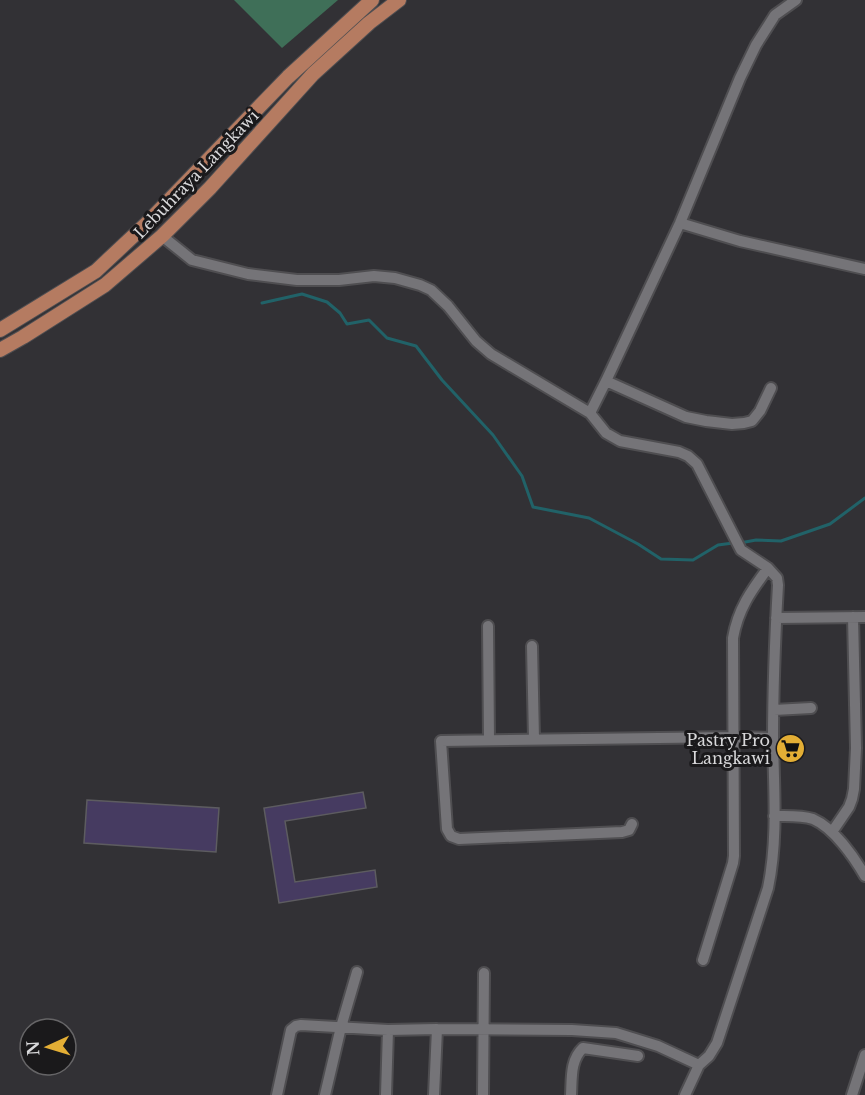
<svg xmlns="http://www.w3.org/2000/svg" width="865" height="1095" font-family="'Libre Baskerville',serif">
  <rect width="100%" height="100%" fill="#323135"/>
  <path fill="#3f6f58" d="M234 0H338L282 48Z"/>
  <g fill="none" stroke-linecap="round" stroke-linejoin="round">
    <path stroke="#216268" stroke-width="3" d="M262 303 302 294 327 302 340 313 347 324 369 320 387 338 416 346 442 380 493 435 522 476 533 507 589 518 638 544 661 559 693 560 718 545 733 543
      M740 543 756 540 781 541 830 524 865 498"/>
  </g>
  <path fill="#463b61" stroke="#5d5c60" stroke-width="1.5" d="M363 792 366 808 285 821 295 882 375 870 377 887 279 903 264 808Z
    M87 800 219 808 216 852 84 843Z"/>
  <g fill="none" stroke-linecap="round" stroke-linejoin="round">
    <defs>
      <path id="minor" d="M680 223 740 241 865 269
        M162 236 192 260 248 274 297 280H339L374 276 395 278 420 285 431 290 448 306 476 341 491 354 590 413 606 433 620 441 679 452 688 456 697 464 741 550 768 568 777 578 778 585C775 637 773 689 773 741 774 790 778 840 768 888L717 1043 709 1056 699 1065 685 1095
        M606 381 686 417 706 421 732 424 744 423 752 421 760 411 771 388
        M590 413 606 381 680 223 740 78 756 45 775 15 796 0
        M776 618 865 617
        M488 626 489 740
        M532 646 534 739
        M774 710 811 708
        M774 816C787 816 801 815 813 819 834 828 854 857 865 876
        M632 824 629 830 622 832 459 839 451 836 447 829 441 741 734 737 773 738
        M832 832 849 807 852 799 854 789 856 748 853 617
        M703 960 733 863 734 856 733 638C738 609 751 591 768 568
        M277 1095 291 1030 296 1026 301 1025 388 1030 437 1029 572 1030 616 1033 658 1046 699 1065
        M325 1095 341 1027 357 972
        M386 1095 388 1030
        M434 1095 437 1029
        M483 1095 484 973
        M571 1095C572 1079 570 1060 583 1048L638 1056
        M852 1095 865 1055"/>
      <path id="major" d="M0 330 96 271 146 224 288 77 372 0
        M0 350 23 337 105 285 162 236 210 188 313 74 369 23 399 0"/>
    </defs>
    <use href="#minor" stroke="#4f4e51" stroke-width="14"/>
    <use href="#major" stroke="#4f4e51" stroke-width="16"/>
    <use href="#minor" stroke="#757478" stroke-width="10"/>
    <use href="#major" stroke="#b57b61" stroke-width="14"/>
  </g>
  <defs>
    <symbol id="supermarket-disc" viewBox="-11 -11 22 22"><circle r="9.5" fill="#e3ae35" stroke="#1a191b"/><path d="M-6-5.5h2.5l.6 2H6L4.5 2H-2.5L-4.4-4H-6ZM-1.5 3.2a1.3 1.3 0 1 0 .1 0ZM3 3.2a1.3 1.3 0 1 0 .1 0Z" fill="#111"/></symbol>
  </defs>
  <g fill-rule="evenodd">
    <use href="#supermarket-disc" x="774" y="732" width="33" height="33"/>
  </g>
  <g text-anchor="middle" dominant-baseline="central" stroke-width="6" stroke-linejoin="round" paint-order="stroke">
    <g font-size="16" fill="#d8d8da" stroke="#1a191b">
      <text transform="translate(196 174) rotate(-46)">Lebuhraya Langkawi</text>
    </g>
    <g font-size="16" fill="#d8d8da" stroke="#1a191b" text-anchor="end">
      <text x="770" y="740">Pastry Pro<tspan x="770" dy="18">Langkawi</tspan></text>
    </g>
  </g>
  <g transform="translate(48 1047) rotate(266)"><circle r="28" fill="#1a191b" stroke="#666567" stroke-width="1.5"/>
  <path d="M0-4.5L10 22L0 15L-10 22Z" fill="#e3ae35"/>
  <text y="-9" font-size="16" font-weight="bold" text-anchor="middle" fill="#d8d8da">N</text>
  </g>
</svg>
